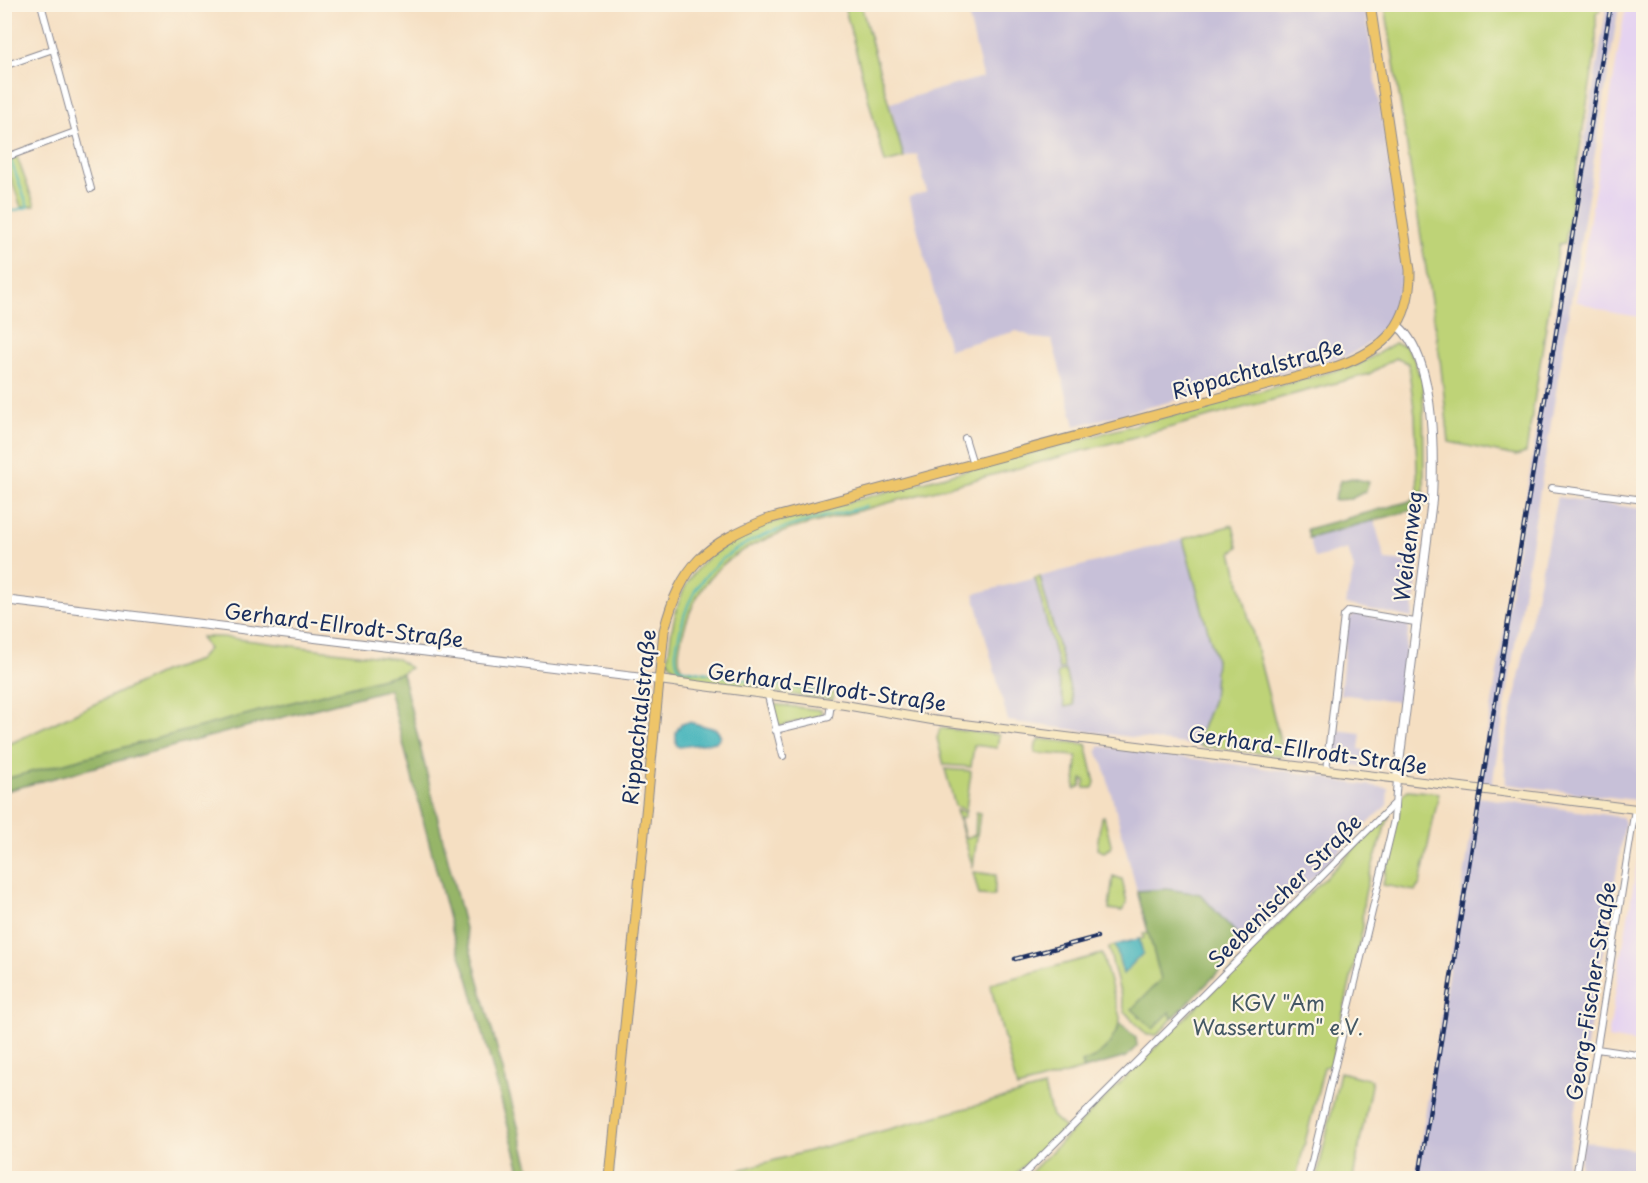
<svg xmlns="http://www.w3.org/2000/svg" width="1648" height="1183" font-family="'Playpen Sans',sans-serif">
  <rect width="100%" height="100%" fill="#fcf5e5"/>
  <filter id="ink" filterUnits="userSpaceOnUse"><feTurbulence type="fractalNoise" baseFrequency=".0167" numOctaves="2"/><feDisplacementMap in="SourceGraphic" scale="12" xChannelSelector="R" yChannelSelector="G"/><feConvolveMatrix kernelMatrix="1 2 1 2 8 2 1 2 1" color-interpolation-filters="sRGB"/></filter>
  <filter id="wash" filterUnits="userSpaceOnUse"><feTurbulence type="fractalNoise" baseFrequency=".008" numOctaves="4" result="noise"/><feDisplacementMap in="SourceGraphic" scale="24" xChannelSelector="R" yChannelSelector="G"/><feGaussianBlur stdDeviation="1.35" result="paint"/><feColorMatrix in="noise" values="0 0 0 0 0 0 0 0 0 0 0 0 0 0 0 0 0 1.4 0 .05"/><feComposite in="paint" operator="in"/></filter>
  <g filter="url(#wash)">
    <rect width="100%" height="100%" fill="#f5dfc2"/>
    <path fill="#e5d3f0" d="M1626 5H1639L1644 7V317H1640L1609 312 1576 301Z
      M1640 845H1644L1643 1044 1608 1038Z"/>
    <path fill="#c7c0d8" d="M966 5H1364L1402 248 1401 281 1389 324 1369 343 1348 356 1075 426 1052 340 1035 338 1017 331 949 349 909 197 927 192 917 154 904 158 890 103 983 77Z
      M1607 5H1619L1492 785 1488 784 1479 783Z
      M1557 497 1643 509V801L1506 784 1504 749Z
      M1374 519 1385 560 1419 563 1412 618 1345 604 1354 569 1348 549 1315 558 1309 538Z
      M1183 539 1216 660 1213 699 1200 734V746L1008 721 974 594Z
      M1356 613 1409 625 1400 702 1340 694 1348 619Z
      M1336 730 1361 733 1359 749 1364 750 1362 767 1332 762Z
      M1099 746 1322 776 1337 781 1388 788 1387 805 1246 944 1200 894 1167 889 1137 891 1104 766 1097 752Z
      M1477 797 1621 817 1625 823 1564 1178H1415Z
      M1583 1141 1643 1151V1178H1578Z"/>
    <path fill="#bed377" stroke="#6c816a" stroke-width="1.5" d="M844 5H861L904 158 885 163Z
      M1385 5H1599L1600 11 1596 13V47L1565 243 1559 244 1526 453 1516 456 1449 442 1440 359Z
      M17 157 35 206 21 207 5 161Z
      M1395 343 1406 346 1414 359 1419 375 1423 368 1424 493 1418 492 1415 416 1408 363 1395 358 1369 374 791 529C733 550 700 571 683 633 680 643 676 659 682 669L834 693 833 700 754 690 680 677 668 660C675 586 692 557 760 526L1360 364Z
      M1233 525 1238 547 1232 552 1284 756 1200 746V734L1213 699 1216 660 1183 539Z
      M1040 577 1064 668 1059 669 1035 578Z
      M201 637H222L397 659 410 668 402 673 5 779V746L163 672 199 660 208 649Z
      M1065 670 1074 705 1065 707 1057 676 1059 672Z
      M771 704 821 710 822 715 777 727Z
      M940 728 999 735 997 748 974 745 971 767 944 765 937 738Z
      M1040 739 1086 744 1095 782 1093 788H1084L1085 780 1082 779 1081 786 1075 789 1077 756 1035 753 1036 744Z
      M945 769 971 771 966 810 955 806Z
      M1408 790 1439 793 1420 884 1415 891 1383 885 1402 795Z
      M956 810 965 812V817L960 818 965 838 975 835 976 812 980 813 973 868Z
      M1390 813C1381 843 1358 896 1363 927L1331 1065 1324 1067 1296 1178H1025Z
      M1104 816 1111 844V848L1104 852 1097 849 1101 817Z
      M973 872 996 875 994 896 979 895Z
      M1113 876 1122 879 1127 903 1122 911 1109 909Z
      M1149 933 1172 1019 1157 1035H1147L1125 1012 1109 950V947L1144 938 1143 934Z
      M1102 954 1120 1017C1121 1038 1101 1058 1082 1062L1084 1069 1017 1088 990 984Z
      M1340 1072 1372 1080 1353 1178H1317Z
      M1044 1087 1052 1116 1065 1128 1011 1178H709Z"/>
    <path fill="#96b568" stroke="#587263" stroke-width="1.5" d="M1352 478 1369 482 1366 491 1351 499 1334 500 1340 481Z
      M1418 492 1424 493V507L1309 538 1307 529 1407 502 1414 499Z
      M402 673 467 937 532 1178H522L469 981 454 938 389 689 5 791V779Z
      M1167 889 1200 894 1246 944 1172 1019 1170 1012 1153 1029 1132 1009 1161 979 1137 891Z
      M1120 1023 1136 1038 1137 1046 1126 1057 1084 1069 1082 1062C1103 1058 1112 1042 1120 1023Z"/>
    <path fill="#44b4bb" stroke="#30728c" stroke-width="1.5" d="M689 722 716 729 721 736 716 742 679 747 676 745V732L681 724Z
      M1139 939 1143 953 1123 974 1115 945Z"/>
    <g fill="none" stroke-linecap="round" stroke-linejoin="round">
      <path stroke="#44b4bb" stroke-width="2" d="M4 142 8 151
        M4 213 28 207 11 161
        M818 692 679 668C672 657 678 640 681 628 700 536 791 527 867 506"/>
    </g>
  </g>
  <g filter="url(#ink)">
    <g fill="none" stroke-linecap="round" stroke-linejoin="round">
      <defs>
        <path id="minor" d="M41 4 91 189
          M4 66 53 49
          M4 158 75 132
          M965 438 973 464
          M1552 488 1644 500
          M766 688 783 756
          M775 730 829 717 831 704
          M1326 770 1344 616 1349 611 1415 622
          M1597 1049 1644 1056
          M1020 1178 1394 804
          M1308 1178 1394 820 1397 779
          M1576 1178 1635 809"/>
        <path id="tertiary" d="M4 600 659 680
          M1397 779 1432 500C1434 454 1435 356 1398 326"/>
        <path id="secondary" d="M659 680 845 705 932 720 1644 810"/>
        <path id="primary" d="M610 1178 664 631C681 564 706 544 768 519L1338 366C1386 349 1411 323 1410 270L1370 4"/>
      </defs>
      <use href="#minor" stroke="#888790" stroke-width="8"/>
      <use href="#tertiary" stroke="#888790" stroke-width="10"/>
      <use href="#secondary" stroke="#888790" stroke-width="10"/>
      <use href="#primary" stroke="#888790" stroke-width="11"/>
      <use href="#minor" stroke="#fff" stroke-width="6"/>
      <use href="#tertiary" stroke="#fff" stroke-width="8"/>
      <use href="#secondary" stroke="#f8e8c3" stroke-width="8"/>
      <use href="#primary" stroke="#eec569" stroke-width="9"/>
      <defs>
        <path id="rail" d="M1015 959 1097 937
          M1419 1178 1512 597 1611 4"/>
      </defs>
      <use href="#rail" stroke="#1b2f5e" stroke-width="4.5"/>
      <use href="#rail" stroke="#fcf5e5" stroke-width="2" stroke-dasharray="7" stroke-linecap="butt"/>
    </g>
  </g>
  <g text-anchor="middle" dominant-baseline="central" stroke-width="4.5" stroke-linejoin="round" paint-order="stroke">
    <g font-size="21" fill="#1b2f5e" stroke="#fcf5e5">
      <text transform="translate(1257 368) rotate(-15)">Rippachtalstraße</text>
      <text transform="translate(1407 546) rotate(-83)">Weidenweg</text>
      <text transform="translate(344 624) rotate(7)">Gerhard-Ellrodt-Straße</text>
      <text transform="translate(827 686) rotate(8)">Gerhard-Ellrodt-Straße</text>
      <text transform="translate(638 717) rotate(-84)">Rippachtalstraße</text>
      <text transform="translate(1308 749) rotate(8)">Gerhard-Ellrodt-Straße</text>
      <text transform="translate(1284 890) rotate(-45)">Seebenischer Straße</text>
      <text transform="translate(1590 991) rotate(-81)">Georg-Fischer-Straße</text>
    </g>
    <g font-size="21" fill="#445864" stroke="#fcf5e5">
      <text x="1278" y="1002">KGV "Am<tspan x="1278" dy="24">Wasserturm" e.V.</tspan></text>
    </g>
  </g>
  <rect width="1648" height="1183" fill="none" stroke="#fcf5e5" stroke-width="24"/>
</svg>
